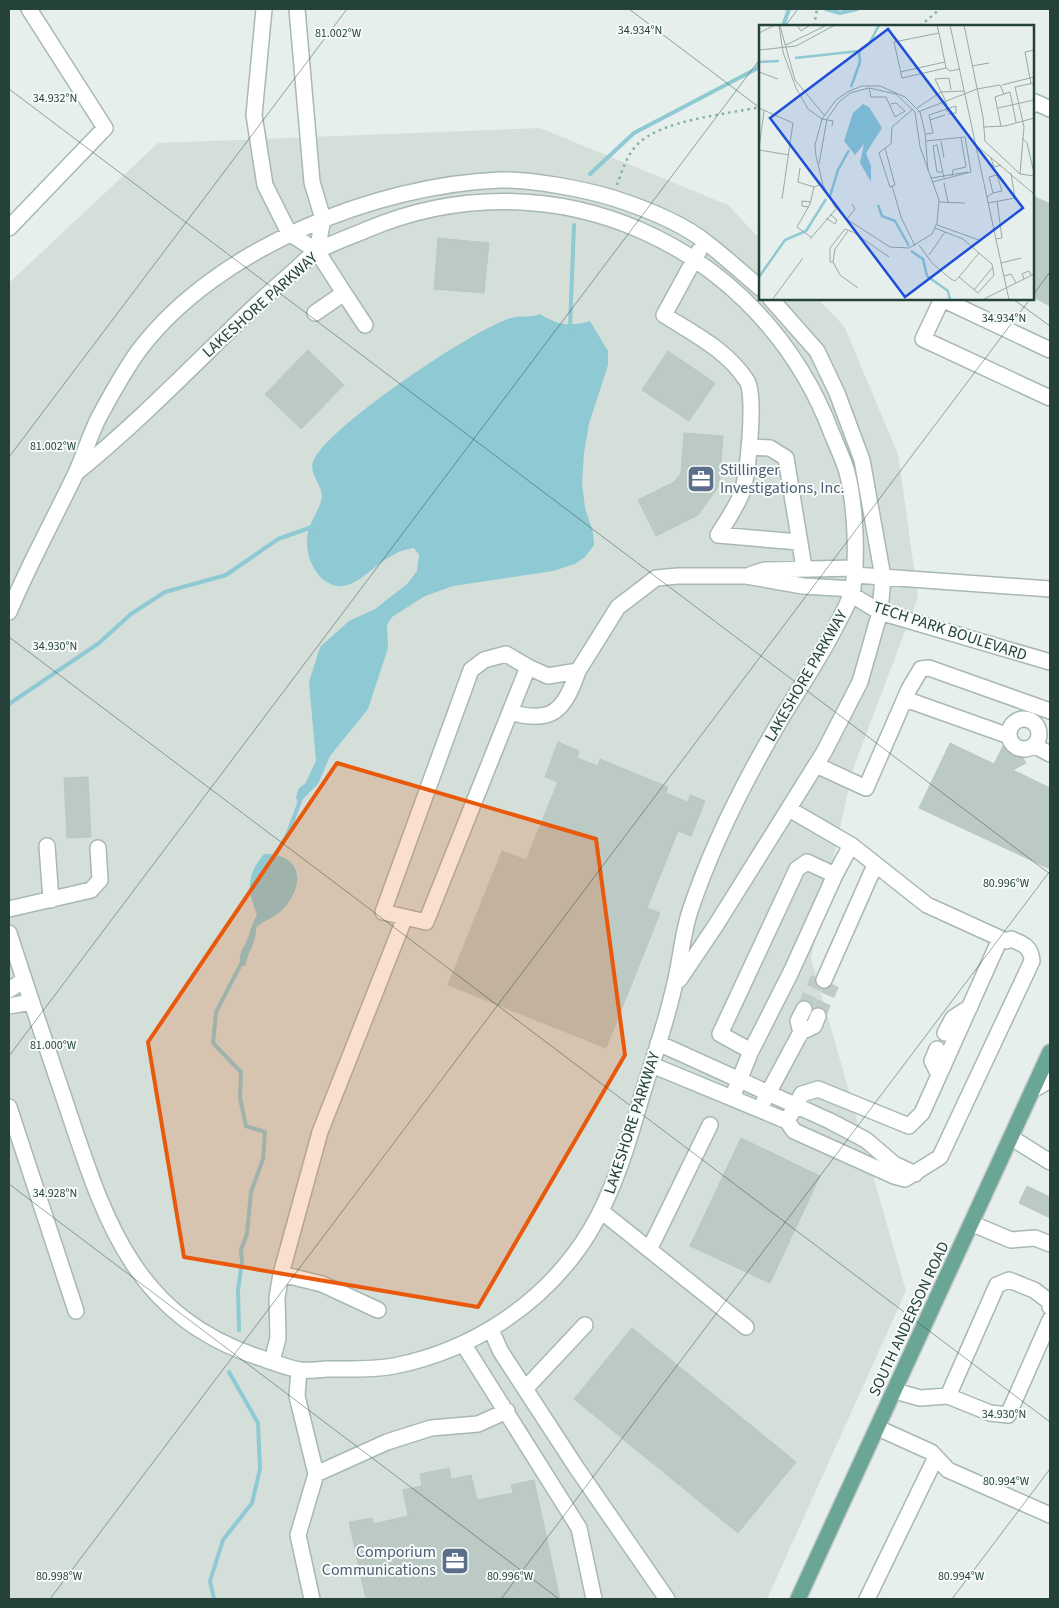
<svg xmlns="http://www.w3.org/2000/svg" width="1059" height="1608" font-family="'Source Sans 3',sans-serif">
  <rect width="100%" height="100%" fill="#e6efeb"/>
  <path fill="#d4dfda" d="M540 128 728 205 760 239V299H818L844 326 898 454 918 597 853 769 811 958 906 1291 767 1599H9V283L158 143Z"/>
  <path fill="#8ec9d4" d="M540 314C557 325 570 327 590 321L608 351V365L589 424 584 453 582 483 585 508 593 532 594 545 585 557 575 564 553 571 453 586 425 596 392 617 387 625 388 648 368 709 330 756 318 784 298 804 296 797 299 788 305 784 316 761 309 682 320 647 349 621 375 609 407 584 417 571 419 555 414 548C382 551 361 589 338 586 319 584 307 561 307 543 307 523 316 518 321 501 326 488 308 475 313 462 324 429 475 328 511 318 521 315 530 318 540 314Z
    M264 854C274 854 287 856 293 865 304 881 292 901 279 913 271 919 264 920 256 928 256 947 247 951 246 965L240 967C239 948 243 952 248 937 251 929 252 923 257 915 247 889 246 876 264 854Z"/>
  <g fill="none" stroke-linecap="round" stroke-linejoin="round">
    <path stroke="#8ec9d4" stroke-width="4" d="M826 9 840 13 857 9
      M783 26 789 9
      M590 174 634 133 756 69 760 63
      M570 327 574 225
      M9 704 99 643 131 614 165 592 226 575 278 539 312 527
      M274 858 288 833 300 801
      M239 1330 238 1290 242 1262 241 1250 247 1234 251 1192 263 1159 265 1132 246 1126 240 1098 241 1072 213 1043 216 1012 241 964
      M214 1599 210 1581 223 1540 252 1503 260 1469 258 1423 229 1372"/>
  </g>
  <path fill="#bbcac4" stroke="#b8c9c2" d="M1033 196 1050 204V306L1033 297Z
    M438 238 489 243 484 293 434 289Z
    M308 350 344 385 301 429 265 394Z
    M668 351 715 383 689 421 642 390Z
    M684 433 723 436 719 486 698 515 656 536 638 500 674 482 681 473Z
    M558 742 579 751 577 758 598 766 600 759 668 787 666 793 688 802 690 795 705 801 691 836 678 831 647 908 660 913 606 1048 448 985 502 851 526 860 558 782 545 777Z
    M950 743 994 764 1003 746 1021 755 1026 763 1013 770 1050 788V869L919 808Z
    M88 777 91 837 67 838 64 778Z
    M741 1138 820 1176 770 1283 690 1246Z
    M1027 1186 1050 1197V1218L1019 1203Z
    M632 1328 796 1462 738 1533 574 1399Z
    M449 1468 451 1479 471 1475 477 1500 513 1493 511 1485 534 1480 560 1599H366L349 1522 372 1518 373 1524 408 1516 403 1490 422 1486 420 1474Z"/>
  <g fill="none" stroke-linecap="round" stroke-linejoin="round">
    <path stroke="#bfccc8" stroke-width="15" stroke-dasharray="15 8" stroke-linecap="butt" d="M804 1009 818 978
      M818 1016 832 984"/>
    <defs>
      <path id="minor" d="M264 9 254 115 265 185 289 233 317 251 344 293 315 313
        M297 9 312 182 323 219 317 251
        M1033 105 1035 102 1050 109
        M9 228 105 128 29 9
        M699 251 664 315C694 334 727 350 747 381 756 395 748 479 741 495 735 509 726 522 718 535L798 542
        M344 293 365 325
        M942 299 923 339 1050 398
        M942 299 1050 350
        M749 447 770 448 786 458 804 568
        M752 574 765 570 855 568
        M855 575 1050 589
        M852 595 880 612 1050 662
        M9 612C29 564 54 519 76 473 84 455 90 435 99 417 111 395 125 369 140 349 217 248 376 185 500 180 531 179 583 189 613 198 644 208 681 222 707 243 725 257 743 273 760 288
        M528 667 506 654 484 660 471 670 383 912 426 922 528 667 548 676 578 671 618 607 656 578 678 576H746L803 586 853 589
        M905 699 1009 736
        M510 712C553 725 565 709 578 671
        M1009 734a15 15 0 1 1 30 0a15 15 0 1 1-30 0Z
        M1035 746 1050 754
        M816 765 866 788 909 689 921 669 929 668 1050 711
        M47 846 51 900
        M835 875 851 845
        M9 909 91 890 100 880 98 848
        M9 933C27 989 46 1045 65 1101 104 1217 131 1316 261 1358 273 1362 287 1368 300 1370 309 1371 318 1370 327 1369 349 1369 372 1370 394 1366 474 1350 547 1302 590 1231 616 1187 629 1140 643 1092 654 1057 666 1023 674 987 681 961 682 933 691 908 713 843 744 782 778 724 797 692 817 663 834 630 842 614 852 599 854 580 857 548 855 504 847 472 843 459 837 446 832 434 761 245 553 150 366 230 350 237 331 243 316 252 308 257 302 264 295 270 271 291 248 312 226 334 177 382 129 430 76 473
        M679 980 716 925 824 752 860 682 880 612 883 577 862 460 837 393 817 351 771 299
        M824 980 875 865
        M9 990 24 980
        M9 1006 31 1002
        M801 1032 814 1026 818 1016
        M945 1033 953 1018 970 1007
        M658 1043 830 1121 866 1140 894 1164 915 1174
        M937 1049 932 1061 939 1075
        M652 1065 787 1121 794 1131 894 1176 905 1179 940 1157 1032 961C1031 947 1024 944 1011 939L1006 941 927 905 851 845 789 809
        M1033 1090 1050 1080
        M732 1098 751 1051 791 972 835 875 807 862 797 869 720 1034 751 1051
        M764 1101 801 1032 798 1021 804 1009
        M9 1107 76 1311
        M787 1121 802 1094 818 1089 909 1126 922 1113 1000 939
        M1012 1138 1050 1162
        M601 1211 746 1327
        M973 1224 1011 1240 1035 1238 1050 1244
        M650 1248 710 1125
        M281 1274 322 1284 378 1310
        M491 1330 501 1352 576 1467 667 1599
        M464 1345 579 1528 594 1599
        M272 1361 278 1338 277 1298 281 1274 320 1132 405 917
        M299 1370 297 1396 316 1474 298 1535 312 1599
        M525 1389 585 1325
        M895 1391 920 1398 948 1396 990 1413 1008 1415 1050 1320
        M948 1396 997 1285 1009 1280 1034 1290 1050 1302V1307
        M878 1428 931 1452 948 1470 1050 1515
        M316 1474 387 1442 431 1428 478 1424 507 1411
        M867 1599 936 1457"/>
      <path id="major" d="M798 1599 1050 1052"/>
    </defs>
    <use href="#minor" stroke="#a8b8b2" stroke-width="18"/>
    <use href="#major" stroke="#c2cac8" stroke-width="18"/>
    <path stroke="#86b3a5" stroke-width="2.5" stroke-dasharray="2.5 4" stroke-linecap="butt" d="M814 26 817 9
      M920 26 940 9
      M617 185C622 171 627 154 638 144 661 120 728 114 760 107"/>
    <use href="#minor" stroke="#fff" stroke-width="15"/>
    <use href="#major" stroke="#6aa596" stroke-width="15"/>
  </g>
  <path fill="#e8590c" fill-opacity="0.2" stroke="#e8590c" stroke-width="4" stroke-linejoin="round" d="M337 763 596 839 625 1055 478 1307 184 1257 148 1042Z"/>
  <path fill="none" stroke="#24423a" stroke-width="1" stroke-opacity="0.45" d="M629 9 760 108M785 26 798 9M9 89 1050 874M1033 295 1050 272M1013 299 1050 326M9 457 347 9M9 637 1050 1422M9 1056 760 59M9 1184 559 1599M50 1599 1030 299M501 1599 1050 871M952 1599 1050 1469"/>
  <defs>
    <symbol id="office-square" viewBox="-11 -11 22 22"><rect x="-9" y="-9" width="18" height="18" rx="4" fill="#5c6f8a" stroke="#f7fbf9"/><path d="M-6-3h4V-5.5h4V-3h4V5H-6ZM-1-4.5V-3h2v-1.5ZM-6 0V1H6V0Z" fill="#fff"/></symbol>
  </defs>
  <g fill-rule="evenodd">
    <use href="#office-square" x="685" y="463" width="32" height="32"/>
    <use href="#office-square" x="439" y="1545" width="32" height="32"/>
  </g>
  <g text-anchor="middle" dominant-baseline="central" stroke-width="4" stroke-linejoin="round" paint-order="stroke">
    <g font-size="16" fill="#24423a" stroke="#f7fbf9">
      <text transform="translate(260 305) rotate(-42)">LAKESHORE PARKWAY</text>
      <text transform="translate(950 631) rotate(18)">TECH PARK BOULEVARD</text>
      <text transform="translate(806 676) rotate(-60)">LAKESHORE PARKWAY</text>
      <text transform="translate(632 1123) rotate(-72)">LAKESHORE PARKWAY</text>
      <text transform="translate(909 1319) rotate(-65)">SOUTH ANDERSON ROAD</text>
    </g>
    <g font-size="16" fill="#4e5e75" stroke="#f7fbf9" text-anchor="start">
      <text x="720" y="470">Stillinger<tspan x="720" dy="18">Investigations, Inc.</tspan></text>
      <text x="436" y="1552" text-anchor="end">Comporium<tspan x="436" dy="18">Communications</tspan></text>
    </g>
  </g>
  <g transform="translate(759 25)">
    <rect width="275" height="275" fill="#e6efeb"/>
    <path d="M104 79 110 82 123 103 107 128 112 141V157L101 138 105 119 96 130 85 116 94 88Z" fill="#8ec9d4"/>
    <path fill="none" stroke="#8ec9d4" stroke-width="2.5" d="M36 33 100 26 110 19 120 0M0 37 20 36M92 62 101 37 100 27M71 171 79 145 90 125M119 180 123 191 136 196 150 221M152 226 164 234 168 251 189 266 191 275M0 252 26 215 47 206 67 174"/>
    <path fill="none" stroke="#98aaa4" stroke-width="1" d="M20 0 24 27 37 63 49 84 63 94 74 96 73 101M38 0 42 6 51 0M178 0 180 8 135 17 143 53 187 43 191 46 201 44M191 0 250 275M205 0 224 92 226 116 261 149 275 151M21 1 36 55 66 91M0 8 16 0M180 8 187 43M27 20 68 0M0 25 37 21 76 0M213 41 230 38M0 47 19 54M141 47 186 37M272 59 266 27 275 25M243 60 275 52M110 63 112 72H127L136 92 146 86M187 77 176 54 190 53 192 65M132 79 137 78 146 86M0 83 34 98 23 174M158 83 182 67 205 66M239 83 275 75M159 87 218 64 241 60 245 69M188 87V84L197 81V88L189 89M171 95 186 90M242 101 236 72 251 67 257 97M224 102 246 101 275 93M167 109 174 108 170 90 188 84 187 77M206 112 212 147M263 113 268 118 275 148M167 116 206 112M182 116 185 133M217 120 275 169M0 123 5 86M126 123 120 128 131 162 136 160 126 123 132 119 133 102 154 84M0 125 30 130M232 133 235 142 242 140M60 139 68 94 80 77 91 68 110 63 137 69 156 87 161 122 180 175 178 198 173 209 150 223 131 222 86 193 76 182 64 160 57 131 56 120 63 94 77 75 90 66 103 61H121L146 72 161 87 166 107 169 146M41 143 39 157 55 162M183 147H178L174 121 178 120 185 153M261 149 265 102 256 62 275 58M193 151 194 145 207 142 202 113M172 153 209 147M173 157 212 147M185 158 189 177M133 161 142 192 156 221M228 172 234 168 230 152 238 150 243 166 234 168M180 177 206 178M229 178 256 173 252 148M50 182 43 181V176L52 177M67 193 76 199 78 195 71 189M88 194 96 184 93 179M178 200 220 215M89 206 76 224 74 237H71V223L86 204 94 207 130 232M52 212 38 202 51 179 55 162 63 159M51 214 77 184M237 214 243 213 238 176M160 220 174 239 192 254 196 256 200 252 220 228 204 214 176 203M170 230 186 207M74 237 81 250 99 263M242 238 262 233M245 251 252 249 257 258M200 252 219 268 235 250 233 239 220 228M265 254 263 249 270 246 272 250M215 265 234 242M13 275 44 233M223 275 275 249"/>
    <path fill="#1d4ed8" fill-opacity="0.15" stroke="#1d4ed8" stroke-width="2.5" d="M129 4 264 183 146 272 11 93Z"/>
    <rect width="275" height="275" fill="none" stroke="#24423a" stroke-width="2.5"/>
  </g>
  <g font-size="12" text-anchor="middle" fill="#24423a" stroke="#f7fbf9" stroke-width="4" stroke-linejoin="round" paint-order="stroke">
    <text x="640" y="34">34.934°N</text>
    <text x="338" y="37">81.002°W</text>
    <text x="55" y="102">34.932°N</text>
    <text x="1004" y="322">34.934°N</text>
    <text x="53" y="450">81.002°W</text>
    <text x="55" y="650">34.930°N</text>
    <text x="1006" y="887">80.996°W</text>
    <text x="53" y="1049">81.000°W</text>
    <text x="55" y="1197">34.928°N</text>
    <text x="1004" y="1418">34.930°N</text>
    <text x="1006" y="1485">80.994°W</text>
    <text x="59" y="1580">80.998°W</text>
    <text x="510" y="1580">80.996°W</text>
    <text x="961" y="1580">80.994°W</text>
  </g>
  <rect width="1059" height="1608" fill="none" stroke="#24423a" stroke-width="20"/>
</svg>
